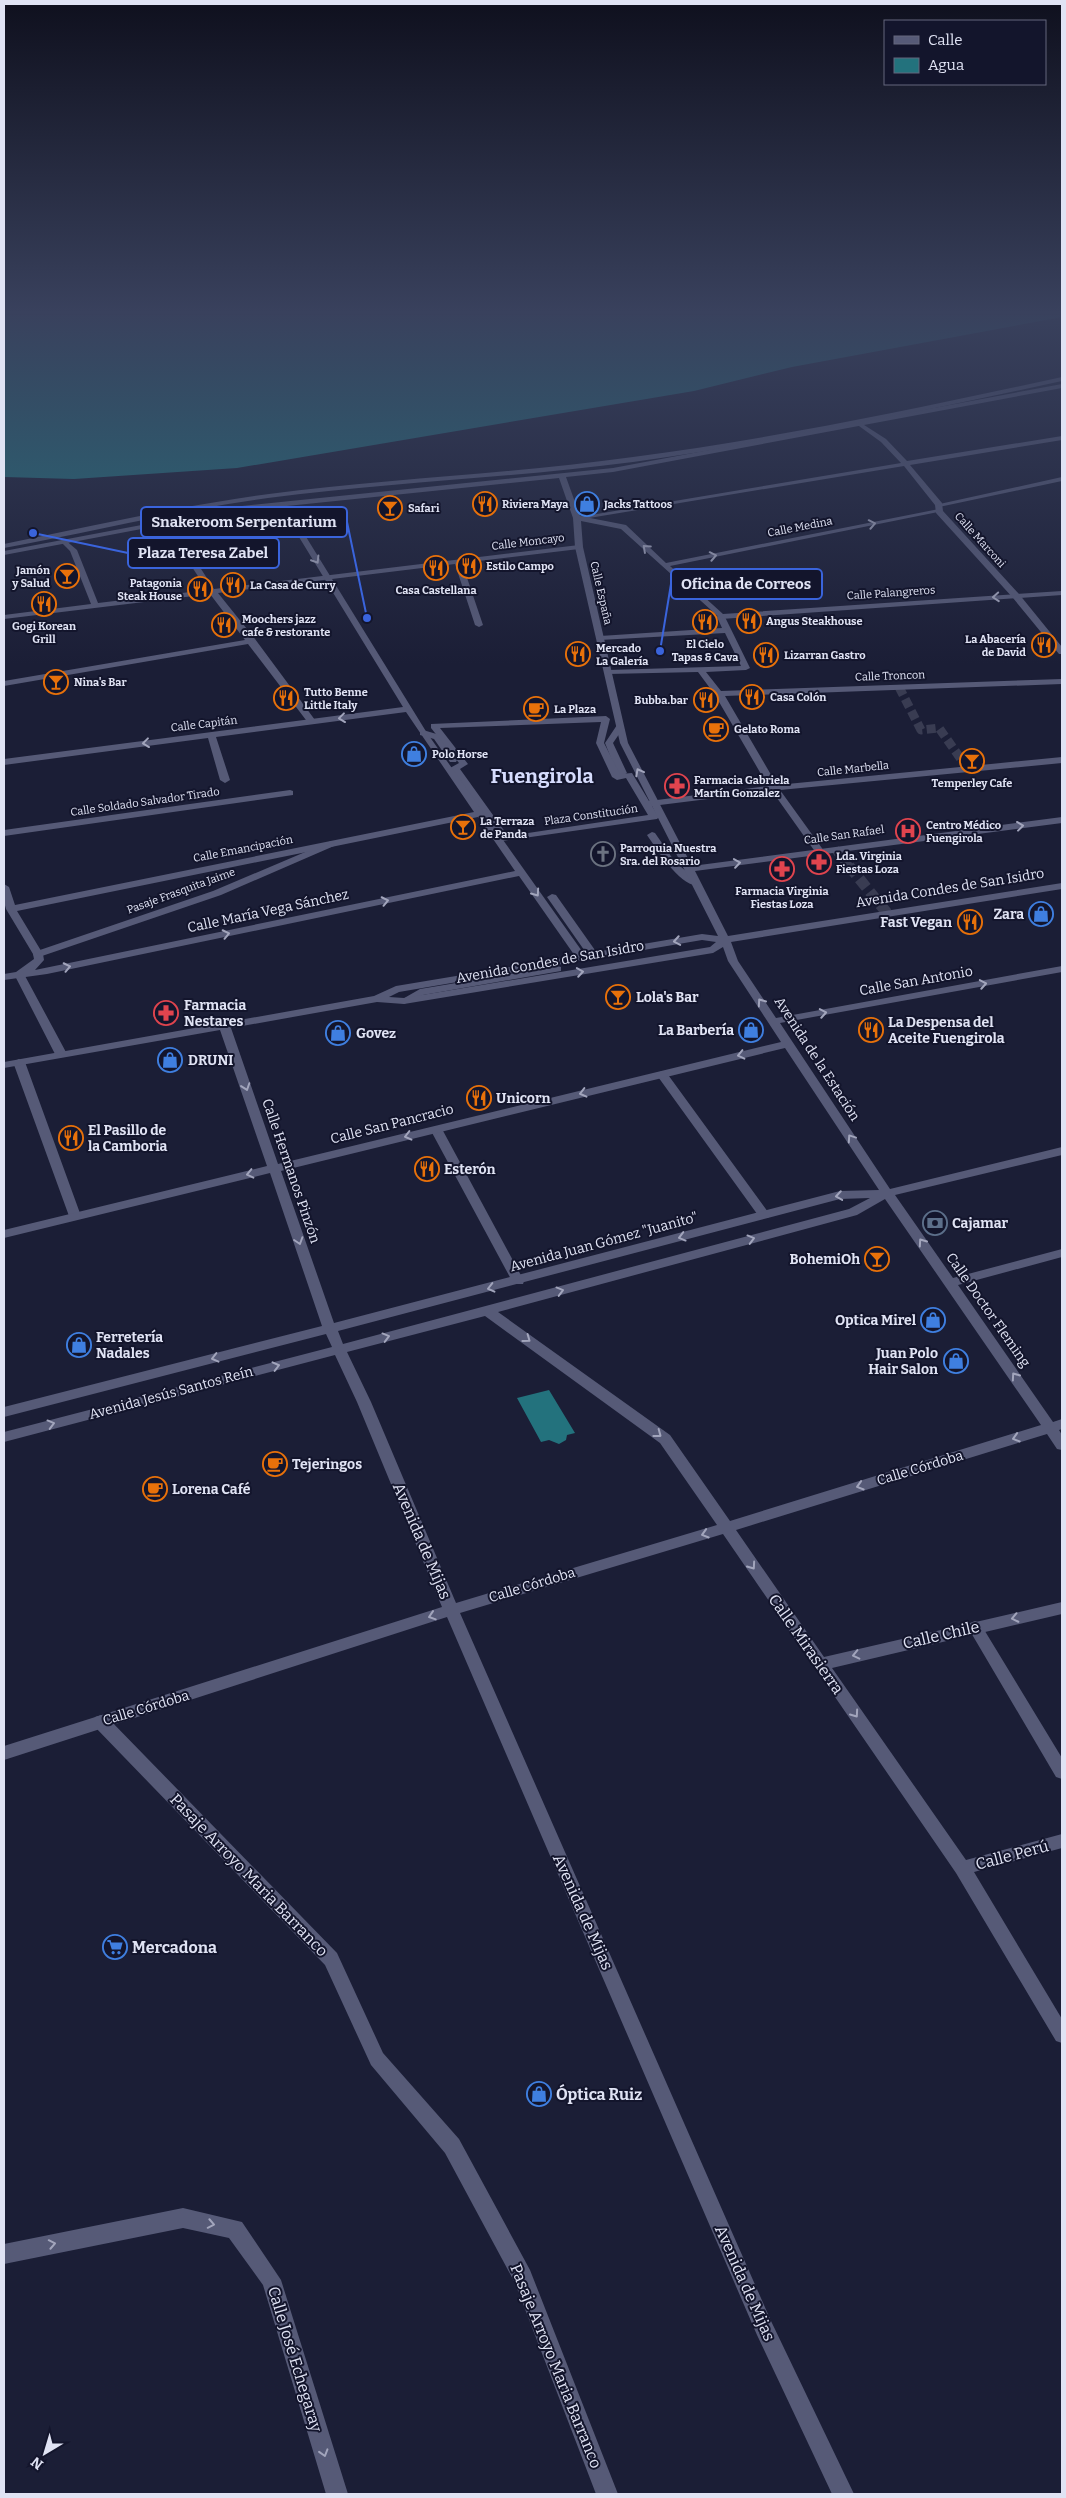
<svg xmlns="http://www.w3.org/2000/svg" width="1066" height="2498" font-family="Bitter,serif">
  <rect width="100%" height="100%" fill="#1b1e36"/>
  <path fill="#23727d" d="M4 315H1062V317L792 367 694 391 237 468 74 479 4 477Z
    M549 1390 575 1433 567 1435 566 1440 559 1444 549 1440 541 1442 517 1398Z"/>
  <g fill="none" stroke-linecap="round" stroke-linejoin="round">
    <path stroke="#393c52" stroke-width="9" stroke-dasharray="9 4.5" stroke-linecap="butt" d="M899 687 921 730 939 728 968 769
      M835 849 850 868"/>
    <path stroke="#393c52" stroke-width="11" stroke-dasharray="11 5.5" stroke-linecap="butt" d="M849 866 887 913"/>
    <path fill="#565a77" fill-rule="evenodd" d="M620 724 624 727 613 743 627 773 622 776 617 773 605 743 617 725Z
      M423 730 440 735 457 760 456 762H450L434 739 420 735V731Z
      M652 832 655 833 675 862 698 881V885C681 888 656 848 647 835Z
      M552 894 556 895 597 953V957H589L547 897Z
      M557 966 561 967V971L423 995 404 1004 399 1001 420 989Z
      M975 1621 980 1623 1062 1758V1779L1056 1777 970 1631 967 1627 970 1623Z"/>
    <path fill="#565a77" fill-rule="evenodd" d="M1062 377V381C920 412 777 442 633 462 512 478 390 482 268 498 179 510 92 532 4 548V544C92 526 180 506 269 494 390 478 512 474 633 457 777 438 920 408 1062 377Z
      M861 423 886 439 907 461 1062 436V440L910 465 942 503 943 511 1019 594 1062 647V654H1059L1013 598 936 513 935 505 904 466 577 520 573 518 901 463 881 442 859 426 858 425Z
      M166 519 170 521 214 589 579 545 583 547 579 549 462 563 483 625 479 627 475 625 455 564 218 593 255 639 315 720V724H309L248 644 4 686V681L245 640 210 594 4 619V615L91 604 70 551 60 541 64 539 77 550 98 603 207 590 162 521Z
      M718 615 725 617 750 668 746 670 706 672 721 691 1062 679V684L725 696 777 785 1062 757V763L780 790 824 851 819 854 816 853 772 791 652 806 659 817 657 819 502 841 450 768 459 763 431 728V724L606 716 610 719 604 743 620 774 632 773 649 801 768 786 715 695 698 672 608 674 604 672 608 670 741 666 725 633 600 640 596 638 600 636 722 628 717 617ZM601 722 596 743 612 777 617 780 626 778 648 815 508 836 460 769 468 764 440 728Z
      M331 841 336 844 334 846 221 895 42 956H34L33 954 34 952 213 891Z
      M19 971 24 974 67 1054 65 1056H57L55 1054 14 974Z
      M19 1059 25 1062 81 1216 79 1219H71L69 1216 13 1062Z
      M662 1071 666 1072 768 1212 770 1215 768 1218H760L656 1074Z
      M436 1126 442 1129 524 1281 523 1284H513L512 1281 430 1129Z
      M101 1715 107 1717 337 1953 383 2053 459 2139 530 2270 618 2494H596L515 2283 445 2153 371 2065 325 1965 95 1727 93 1722 95 1717Z"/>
    <path fill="#565a77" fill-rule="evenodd" d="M1062 384V388L613 472 566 477 580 516 626 525 666 563 939 509 943 511 670 566 723 614 1062 591V595L721 619 621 529 581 521 583 547 628 743 692 866 1062 817V823L695 871 728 936 1062 883V889L731 942 738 961 776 1018 1062 966V972L780 1023 890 1189 1062 1147V1155L895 1195 953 1278 1062 1249V1257L958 1285 1053 1422 1062 1419V1429L1059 1430 1062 1435V1450L1057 1449 1047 1434 736 1530 824 1657 1062 1602V1614L832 1668 966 1860 1062 1834V1848L974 1872 1062 2019V2043L1056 2041 956 1873 723 1534 460 1613 771 2321 854 2494H832L757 2335 447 1617 4 1760V1746L442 1607 357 1402 335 1355 4 1442V1432L332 1347 326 1334 4 1417V1407L322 1326 270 1173 4 1238V1230L267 1166 220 1030 4 1068V1062L374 996 396 986 575 956 519 876 47 974 4 980V974L16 972 34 959 33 954 6 909 4 902V884L9 887 15 905 474 812 406 712 216 737 230 780 225 783 220 780 208 738 4 765V759L403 707 280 506 242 510 4 555V551L242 506 613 468ZM559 478 573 518 575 547 620 743 718 936 702 934 584 954 427 733 287 506ZM478 817 515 871 35 970 44 960 43 954 17 911ZM702 940 716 942 710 947 404 998 389 997 399 992ZM723 947 728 961 781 1042 278 1164 231 1028 377 1002 404 1004 713 953ZM785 1048 879 1190 840 1191 334 1323 281 1171ZM870 1198 849 1209 343 1344 338 1331 840 1199ZM885 1199 1041 1425 730 1521 670 1435 498 1312 857 1215ZM485 1316 660 1443 717 1525 456 1603 371 1402 347 1352Z
      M1062 477V481L939 507 935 505Z
      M290 790 293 791V795L4 836V830Z
      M183 2208 242 2222 281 2280 348 2494H326L263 2285 229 2238 183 2228 4 2264V2244Z"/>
  </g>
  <defs><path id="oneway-chevron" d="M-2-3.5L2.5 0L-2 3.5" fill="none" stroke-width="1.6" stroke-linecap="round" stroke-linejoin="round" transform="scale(1.25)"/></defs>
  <g stroke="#a2a5bc">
    <use href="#oneway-chevron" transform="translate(872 524) rotate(-11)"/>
    <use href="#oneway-chevron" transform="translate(646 548) rotate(-138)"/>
    <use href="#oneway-chevron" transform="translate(713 556) rotate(-11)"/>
    <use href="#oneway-chevron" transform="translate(316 560) rotate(58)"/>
    <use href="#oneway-chevron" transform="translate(996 597) rotate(176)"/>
    <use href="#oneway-chevron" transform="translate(342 718) rotate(173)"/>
    <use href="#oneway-chevron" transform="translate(146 743) rotate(173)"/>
    <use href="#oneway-chevron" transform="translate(639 772) rotate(-118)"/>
    <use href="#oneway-chevron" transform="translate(1020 826) rotate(-7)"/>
    <use href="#oneway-chevron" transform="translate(737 863) rotate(-8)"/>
    <use href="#oneway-chevron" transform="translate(536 893) rotate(55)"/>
    <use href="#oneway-chevron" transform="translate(385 901) rotate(-12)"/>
    <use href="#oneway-chevron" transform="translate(226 934) rotate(-12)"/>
    <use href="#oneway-chevron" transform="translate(677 941) rotate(170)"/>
    <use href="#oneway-chevron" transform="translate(67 967) rotate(-12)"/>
    <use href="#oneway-chevron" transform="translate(580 972) rotate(-9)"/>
    <use href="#oneway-chevron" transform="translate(983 984) rotate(-10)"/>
    <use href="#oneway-chevron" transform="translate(761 1002) rotate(-125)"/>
    <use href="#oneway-chevron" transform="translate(823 1013) rotate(-10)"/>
    <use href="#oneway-chevron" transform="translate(741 1055) rotate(167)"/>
    <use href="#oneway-chevron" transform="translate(246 1087) rotate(71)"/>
    <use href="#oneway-chevron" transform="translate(583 1093) rotate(166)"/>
    <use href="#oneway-chevron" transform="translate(408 1136) rotate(166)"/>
    <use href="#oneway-chevron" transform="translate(851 1138) rotate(-124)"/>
    <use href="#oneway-chevron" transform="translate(250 1174) rotate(167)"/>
    <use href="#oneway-chevron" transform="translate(839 1196) rotate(171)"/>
    <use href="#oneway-chevron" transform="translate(682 1237) rotate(165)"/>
    <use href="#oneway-chevron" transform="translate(751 1239) rotate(-15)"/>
    <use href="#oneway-chevron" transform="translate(299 1241) rotate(72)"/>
    <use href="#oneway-chevron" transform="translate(922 1242) rotate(-125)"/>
    <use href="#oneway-chevron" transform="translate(491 1288) rotate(166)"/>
    <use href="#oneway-chevron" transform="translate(560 1291) rotate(-15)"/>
    <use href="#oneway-chevron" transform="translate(386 1337) rotate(-15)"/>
    <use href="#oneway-chevron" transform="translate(527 1339) rotate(36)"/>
    <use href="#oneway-chevron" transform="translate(215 1358) rotate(166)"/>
    <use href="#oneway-chevron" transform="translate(276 1366) rotate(-14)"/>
    <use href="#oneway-chevron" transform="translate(1015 1376) rotate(-125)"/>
    <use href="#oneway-chevron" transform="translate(51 1424) rotate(-15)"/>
    <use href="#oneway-chevron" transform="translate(658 1434) rotate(37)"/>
    <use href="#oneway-chevron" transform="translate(1016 1438) rotate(163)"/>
    <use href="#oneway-chevron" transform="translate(860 1486) rotate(163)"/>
    <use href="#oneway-chevron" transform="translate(705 1534) rotate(163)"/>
    <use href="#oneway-chevron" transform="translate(752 1566) rotate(55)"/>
    <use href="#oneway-chevron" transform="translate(432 1616) rotate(162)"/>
    <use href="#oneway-chevron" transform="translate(1015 1618) rotate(168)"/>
    <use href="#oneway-chevron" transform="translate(856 1655) rotate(167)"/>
    <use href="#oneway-chevron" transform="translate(855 1714) rotate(55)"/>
    <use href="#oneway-chevron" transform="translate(211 2224) rotate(11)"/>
    <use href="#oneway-chevron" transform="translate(52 2244) rotate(-11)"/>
    <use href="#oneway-chevron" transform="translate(324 2453) rotate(73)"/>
  </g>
  <linearGradient id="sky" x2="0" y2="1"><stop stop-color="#0f101e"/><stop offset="0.47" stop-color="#39415d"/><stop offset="1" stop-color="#39415d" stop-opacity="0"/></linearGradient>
  <rect width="1066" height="664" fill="url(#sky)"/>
  <defs>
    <symbol id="restaurant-ring" viewBox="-11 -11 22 22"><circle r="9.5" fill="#13152c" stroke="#e8710a" stroke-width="1.5"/><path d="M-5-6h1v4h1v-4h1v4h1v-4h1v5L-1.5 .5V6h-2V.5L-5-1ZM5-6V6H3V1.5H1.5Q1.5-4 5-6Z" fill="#e8710a"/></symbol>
    <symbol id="shop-ring" viewBox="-11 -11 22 22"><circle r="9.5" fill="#13152c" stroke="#3f7fe0" stroke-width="1.5"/><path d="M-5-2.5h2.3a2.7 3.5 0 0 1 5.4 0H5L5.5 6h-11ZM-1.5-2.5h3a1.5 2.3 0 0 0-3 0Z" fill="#3f7fe0"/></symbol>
    <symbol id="bar-ring" viewBox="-11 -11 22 22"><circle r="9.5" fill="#13152c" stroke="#e8710a" stroke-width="1.5"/><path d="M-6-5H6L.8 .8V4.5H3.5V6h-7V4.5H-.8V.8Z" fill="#e8710a"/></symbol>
    <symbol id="cafe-ring" viewBox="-11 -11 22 22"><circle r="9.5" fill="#13152c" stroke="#e8710a" stroke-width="1.5"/><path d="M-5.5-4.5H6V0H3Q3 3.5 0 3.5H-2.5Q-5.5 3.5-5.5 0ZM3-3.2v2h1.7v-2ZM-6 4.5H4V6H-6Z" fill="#e8710a"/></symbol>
    <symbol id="pharmacy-ring" viewBox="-11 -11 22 22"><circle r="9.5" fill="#13152c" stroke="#e0444e" stroke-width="1.5"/><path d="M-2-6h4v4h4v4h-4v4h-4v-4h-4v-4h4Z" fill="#e0444e"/></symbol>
    <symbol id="hospital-ring" viewBox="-11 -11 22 22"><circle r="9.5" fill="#13152c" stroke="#e0444e" stroke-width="1.5"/><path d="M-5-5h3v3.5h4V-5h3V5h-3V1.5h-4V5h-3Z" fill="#e0444e"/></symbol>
    <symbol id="church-ring" viewBox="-11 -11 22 22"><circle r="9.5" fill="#13152c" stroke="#6b7280" stroke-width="1.5"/><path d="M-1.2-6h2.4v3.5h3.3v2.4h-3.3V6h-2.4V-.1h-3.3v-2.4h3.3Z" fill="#6b7280"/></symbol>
    <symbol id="bank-ring" viewBox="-11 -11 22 22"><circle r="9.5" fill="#13152c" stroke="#5c6f8a" stroke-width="1.5"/><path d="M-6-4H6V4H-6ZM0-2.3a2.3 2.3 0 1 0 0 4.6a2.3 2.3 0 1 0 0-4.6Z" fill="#5c6f8a"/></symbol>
    <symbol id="supermarket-ring" viewBox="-11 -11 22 22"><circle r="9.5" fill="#13152c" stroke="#3f7fe0" stroke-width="1.5"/><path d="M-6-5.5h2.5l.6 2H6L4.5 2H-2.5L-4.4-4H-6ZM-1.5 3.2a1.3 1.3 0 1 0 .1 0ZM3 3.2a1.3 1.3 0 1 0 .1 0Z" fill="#3f7fe0"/></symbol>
  </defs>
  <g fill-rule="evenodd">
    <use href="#restaurant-ring" x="471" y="490" width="28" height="28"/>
    <use href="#shop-ring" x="573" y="490" width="28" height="28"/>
    <use href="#bar-ring" x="376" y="494" width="28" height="28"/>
    <use href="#restaurant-ring" x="455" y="552" width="28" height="28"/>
    <use href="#restaurant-ring" x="422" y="554" width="28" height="28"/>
    <use href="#bar-ring" x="53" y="562" width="28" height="28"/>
    <use href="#restaurant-ring" x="219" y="571" width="28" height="28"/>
    <use href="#restaurant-ring" x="186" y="575" width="28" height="28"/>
    <use href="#restaurant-ring" x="30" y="590" width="28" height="28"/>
    <use href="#restaurant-ring" x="735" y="607" width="28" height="28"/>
    <use href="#restaurant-ring" x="691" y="608" width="28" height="28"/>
    <use href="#restaurant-ring" x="210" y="611" width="28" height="28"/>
    <use href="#restaurant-ring" x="1030" y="631" width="28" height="28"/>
    <use href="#restaurant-ring" x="564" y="640" width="28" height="28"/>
    <use href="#restaurant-ring" x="752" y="641" width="28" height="28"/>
    <use href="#bar-ring" x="42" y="668" width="28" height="28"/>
    <use href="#restaurant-ring" x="738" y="683" width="28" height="28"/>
    <use href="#restaurant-ring" x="272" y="684" width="28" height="28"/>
    <use href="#restaurant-ring" x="692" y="686" width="28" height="28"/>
    <use href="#cafe-ring" x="522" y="695" width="28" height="28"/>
    <use href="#cafe-ring" x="702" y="715" width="28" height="28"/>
    <use href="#shop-ring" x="400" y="740" width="28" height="28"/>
    <use href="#bar-ring" x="958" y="747" width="28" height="28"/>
    <use href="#pharmacy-ring" x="663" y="772" width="28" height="28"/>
    <use href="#bar-ring" x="449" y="813" width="28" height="28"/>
    <use href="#hospital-ring" x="894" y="817" width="28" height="28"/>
    <use href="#church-ring" x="589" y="840" width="28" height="28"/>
    <use href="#pharmacy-ring" x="805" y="848" width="28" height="28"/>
    <use href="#pharmacy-ring" x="768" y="855" width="28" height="28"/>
    <use href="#shop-ring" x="1027" y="900" width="28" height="28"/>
    <use href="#restaurant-ring" x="956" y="908" width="28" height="28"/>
    <use href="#bar-ring" x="604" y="983" width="28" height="28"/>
    <use href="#pharmacy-ring" x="152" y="999" width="28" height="28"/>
    <use href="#shop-ring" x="737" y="1016" width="28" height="28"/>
    <use href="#restaurant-ring" x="857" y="1016" width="28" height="28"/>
    <use href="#shop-ring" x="324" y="1019" width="28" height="28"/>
    <use href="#shop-ring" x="156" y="1046" width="28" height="28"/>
    <use href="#restaurant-ring" x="465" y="1084" width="28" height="28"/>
    <use href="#restaurant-ring" x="57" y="1124" width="28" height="28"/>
    <use href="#restaurant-ring" x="413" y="1155" width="28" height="28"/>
    <use href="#bank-ring" x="921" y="1209" width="28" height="28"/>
    <use href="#bar-ring" x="863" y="1245" width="28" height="28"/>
    <use href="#shop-ring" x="919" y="1306" width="28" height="28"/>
    <use href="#shop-ring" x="65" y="1331" width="28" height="28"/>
    <use href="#shop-ring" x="942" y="1347" width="28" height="28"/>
    <use href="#cafe-ring" x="261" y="1450" width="28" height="28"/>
    <use href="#cafe-ring" x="141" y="1475" width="28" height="28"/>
    <use href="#supermarket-ring" x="101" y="1933" width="28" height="28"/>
    <use href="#shop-ring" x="525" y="2080" width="28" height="28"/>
  </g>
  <g text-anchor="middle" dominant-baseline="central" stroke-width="4" stroke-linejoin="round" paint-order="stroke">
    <g font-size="11" font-weight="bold" fill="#e0e3f4" stroke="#13152c" text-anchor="start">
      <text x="502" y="504">Riviera Maya</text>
      <text x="604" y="504">Jacks Tattoos</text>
      <text x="408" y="508">Safari</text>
      <text x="486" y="566">Estilo Campo</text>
      <text x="50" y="570" text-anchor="end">Jamón<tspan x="50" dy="13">y Salud</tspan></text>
      <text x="182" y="583" text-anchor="end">Patagonia<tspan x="182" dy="13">Steak House</tspan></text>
      <text x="250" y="585">La Casa de Curry</text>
      <text x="436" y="590" text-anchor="middle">Casa Castellana</text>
      <text x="242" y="619">Moochers jazz<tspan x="242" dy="13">cafe &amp; restorante</tspan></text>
      <text x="766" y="621">Angus Steakhouse</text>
      <text x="44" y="626" text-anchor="middle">Gogi Korean<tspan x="44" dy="13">Grill</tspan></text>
      <text x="1026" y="639" text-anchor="end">La Abacería<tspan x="1026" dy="13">de David</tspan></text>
      <text x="705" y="644" text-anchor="middle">El Cielo<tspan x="705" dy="13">Tapas &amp; Cava</tspan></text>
      <text x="596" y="648">Mercado<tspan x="596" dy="13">La Galería</tspan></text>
      <text x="784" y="655">Lizarran Gastro</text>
      <text x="74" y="682">Nina's Bar</text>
      <text x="304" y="692">Tutto Benne<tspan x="304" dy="13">Little Italy</tspan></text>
      <text x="770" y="697">Casa Colón</text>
      <text x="688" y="700" text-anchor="end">Bubba.bar</text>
      <text x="554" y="709">La Plaza</text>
      <text x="734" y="729">Gelato Roma</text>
      <text x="432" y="754">Polo Horse</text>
      <text x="694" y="780">Farmacia Gabriela<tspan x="694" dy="13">Martín Gonzalez</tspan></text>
      <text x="972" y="783" text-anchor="middle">Temperley Cafe</text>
      <text x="480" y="821">La Terraza<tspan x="480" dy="13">de Panda</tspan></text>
      <text x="926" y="825">Centro Médico<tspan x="926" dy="13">Fuengirola</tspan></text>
      <text x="620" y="848">Parroquia Nuestra<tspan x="620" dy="13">Sra. del Rosario</tspan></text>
      <text x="836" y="856">Lda. Virginia<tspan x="836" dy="13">Fiestas Loza</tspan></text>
      <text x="782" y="891" text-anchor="middle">Farmacia Virginia<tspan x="782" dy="13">Fiestas Loza</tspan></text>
    </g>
    <g font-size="11" fill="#e0e3f4" stroke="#13152c">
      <text transform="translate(800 527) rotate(-11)">Calle Medina</text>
      <text transform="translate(980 540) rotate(48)">Calle Marconi</text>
      <text transform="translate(528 542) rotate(-7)">Calle Moncayo</text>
      <text transform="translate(601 593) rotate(77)">Calle España</text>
      <text transform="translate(891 593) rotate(-4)">Calle Palangreros</text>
      <text transform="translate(890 676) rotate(-2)">Calle Troncon</text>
      <text transform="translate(204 724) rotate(-7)">Calle Capitán</text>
      <text transform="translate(853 769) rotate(-6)">Calle Marbella</text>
      <text transform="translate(145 802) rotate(-8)">Calle Soldado Salvador Tirado</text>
      <text transform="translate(591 815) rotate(-8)">Plaza Constitución</text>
      <text transform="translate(844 835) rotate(-8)">Calle San Rafael</text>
      <text transform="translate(243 849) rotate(-11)">Calle Emancipación</text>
      <text transform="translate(181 891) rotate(-20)">Pasaje Frasquita Jaime</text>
    </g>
    <g font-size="14" fill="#e0e3f4" stroke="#13152c">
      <text transform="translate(950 888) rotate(-9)">Avenida Condes de San Isidro</text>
      <text transform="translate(268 911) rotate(-12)">Calle María Vega Sánchez</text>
      <text transform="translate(550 962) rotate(-10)">Avenida Condes de San Isidro</text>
      <text transform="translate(916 981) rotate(-10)">Calle San Antonio</text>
      <text transform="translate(817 1059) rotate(57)">Avenida de la Estación</text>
      <text transform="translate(392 1124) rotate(-14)">Calle San Pancracio</text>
      <text transform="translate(291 1171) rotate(71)">Calle Hermanos Pinzón</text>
      <text transform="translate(604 1242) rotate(-15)">Avenida Juan Gómez "Juanito"</text>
      <text transform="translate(988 1310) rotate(55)">Calle Doctor Fleming</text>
      <text transform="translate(171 1393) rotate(-15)">Avenida Jesús Santos Reín</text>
      <text transform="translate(920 1468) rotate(-17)">Calle Córdoba</text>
      <text transform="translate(532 1585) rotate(-17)">Calle Córdoba</text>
      <text transform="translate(146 1708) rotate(-17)">Calle Córdoba</text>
    </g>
    <g font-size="14" font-weight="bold" fill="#e0e3f4" stroke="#13152c" text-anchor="start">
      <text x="1024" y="914" text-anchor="end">Zara</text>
      <text x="952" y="922" text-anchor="end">Fast Vegan</text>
      <text x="636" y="997">Lola's Bar</text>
      <text x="184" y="1005">Farmacia<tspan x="184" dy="16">Nestares</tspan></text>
      <text x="888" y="1022">La Despensa del<tspan x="888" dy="16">Aceite Fuengirola</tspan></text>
      <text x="734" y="1030" text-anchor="end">La Barbería</text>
      <text x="356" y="1033">Govez</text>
      <text x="188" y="1060">DRUNI</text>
      <text x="496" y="1098">Unicorn</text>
      <text x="88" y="1130">El Pasillo de<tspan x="88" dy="16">la Camboria</tspan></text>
      <text x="444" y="1169">Esterón</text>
      <text x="952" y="1223">Cajamar</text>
      <text x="860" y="1259" text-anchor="end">BohemiOh</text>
      <text x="916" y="1320" text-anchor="end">Optica Mirel</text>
      <text x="96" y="1337">Ferretería<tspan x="96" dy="16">Nadales</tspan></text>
      <text x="938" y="1353" text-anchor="end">Juan Polo<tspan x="938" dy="16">Hair Salon</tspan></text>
      <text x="292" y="1464">Tejeringos</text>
      <text x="172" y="1489">Lorena Café</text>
    </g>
    <g font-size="16" fill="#e0e3f4" stroke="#13152c">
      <text transform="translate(422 1541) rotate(67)">Avenida de Mijas</text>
      <text transform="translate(941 1635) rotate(-13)">Calle Chile</text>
      <text transform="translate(806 1644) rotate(55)">Calle Mirasierra</text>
      <text transform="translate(1012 1855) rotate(-15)">Calle Perú</text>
      <text transform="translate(249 1875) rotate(46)">Pasaje Arroyo Maria Barranco</text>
      <text transform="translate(583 1912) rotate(66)">Avenida de Mijas</text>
      <text transform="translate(745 2283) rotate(66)">Avenida de Mijas</text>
      <text transform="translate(295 2359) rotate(73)">Calle José Echegaray</text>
      <text transform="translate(556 2366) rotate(68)">Pasaje Arroyo Maria Barranco</text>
    </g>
    <g font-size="16" font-weight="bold" fill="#e0e3f4" stroke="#13152c" text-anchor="start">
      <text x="132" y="1947">Mercadona</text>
      <text x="556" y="2094">Óptica Ruiz</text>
    </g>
    <g font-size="20" font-weight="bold" fill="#d6dcfd" stroke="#13152c">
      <text x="542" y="776">Fuengirola</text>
    </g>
  </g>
  <path fill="none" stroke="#3a64dc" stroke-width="2" d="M367 618L347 522M33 533L128 553M660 651L671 584"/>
  <g fill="#3a64dc" stroke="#13152c" stroke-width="2">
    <circle cx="367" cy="618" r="5"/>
    <circle cx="33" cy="533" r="5"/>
    <circle cx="660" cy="651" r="5"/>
  </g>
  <g fill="#13152c" stroke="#3a64dc" stroke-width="2">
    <rect x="141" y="507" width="206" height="30" rx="5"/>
    <rect x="128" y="538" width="151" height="30" rx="5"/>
    <rect x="671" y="569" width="151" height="30" rx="5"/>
  </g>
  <g font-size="15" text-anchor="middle" font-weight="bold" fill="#e0e3f4">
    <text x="244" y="527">Snakeroom Serpentarium</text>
    <text x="203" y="558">Plaza Teresa Zabel</text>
    <text x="746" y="589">Oficina de Correos</text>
  </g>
  <rect width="1066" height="2498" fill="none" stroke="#e0e3f4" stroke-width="10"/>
  <rect x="884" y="20" width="162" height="65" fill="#13152c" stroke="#65677c"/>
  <rect x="894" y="36" width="25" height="8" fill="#565a77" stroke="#65677c"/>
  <text x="928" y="45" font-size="15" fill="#e0e3f4">Calle</text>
  <rect x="894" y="58" width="25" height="15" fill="#23727d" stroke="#65677c"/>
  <text x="928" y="70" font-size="15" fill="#e0e3f4">Agua</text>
  <g transform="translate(45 2453) rotate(218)" stroke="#13152c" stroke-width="4" paint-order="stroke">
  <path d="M0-4L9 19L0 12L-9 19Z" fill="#e0e3f4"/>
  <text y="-8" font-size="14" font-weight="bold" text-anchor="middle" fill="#e0e3f4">N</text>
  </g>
</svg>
